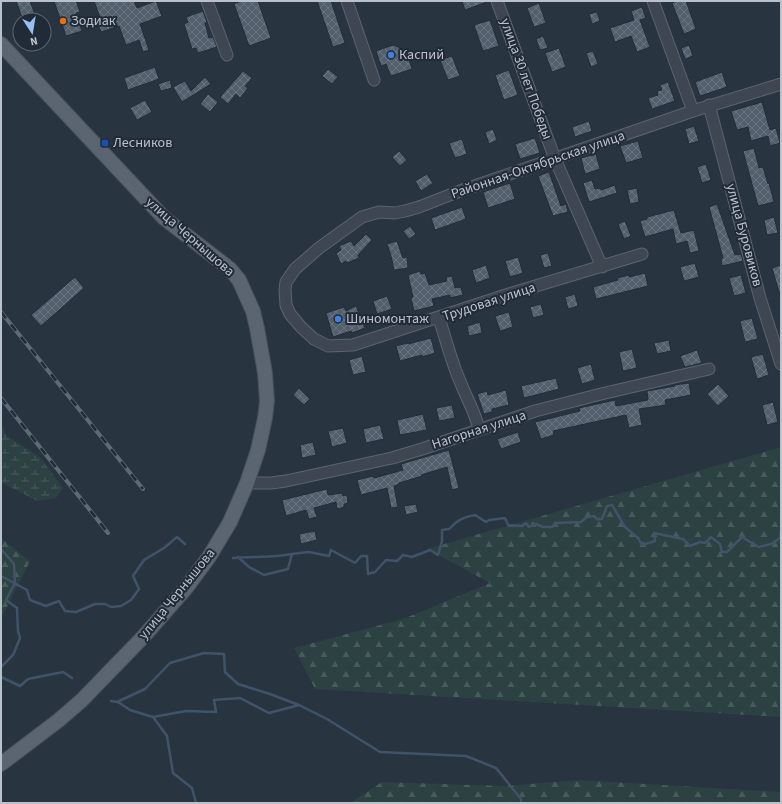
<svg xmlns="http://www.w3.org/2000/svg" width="782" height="804" font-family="'Source Sans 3',sans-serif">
  <defs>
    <pattern id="forest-firs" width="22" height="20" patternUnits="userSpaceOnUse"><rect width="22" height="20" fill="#2b4142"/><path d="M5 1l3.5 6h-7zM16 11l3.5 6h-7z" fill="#485b5c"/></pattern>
    <pattern id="wetland-marsh" width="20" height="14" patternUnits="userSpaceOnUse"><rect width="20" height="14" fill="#2b4142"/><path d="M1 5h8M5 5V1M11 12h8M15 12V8" fill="none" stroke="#485b5c"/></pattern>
    <pattern id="building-cross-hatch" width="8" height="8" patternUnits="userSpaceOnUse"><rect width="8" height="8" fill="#525f6c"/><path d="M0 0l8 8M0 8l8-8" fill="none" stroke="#697480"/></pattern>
  </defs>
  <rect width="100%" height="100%" fill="#293441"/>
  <path fill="url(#forest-firs)" d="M781 447V717L315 689 294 648 403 619 490 583 427 549Z
    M1 538 30 561 3 615 1 616Z
    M578 780 781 792V803H350L382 782 504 786Z"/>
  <path fill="url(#wetland-marsh)" d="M1 424 7 436 39 456 63 488 56 498 37 501 1 482Z"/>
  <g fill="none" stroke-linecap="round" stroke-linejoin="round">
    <path stroke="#405369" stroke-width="2.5" d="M1 549 14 564 15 583 6 600 17 608 18 631 20 638 13 655 1 667
      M238 557 249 567 264 575 288 569 292 554 309 552 329 556 331 550 355 563 361 556H367L368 574 375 572 386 560 397 561 403 555 412 557 430 550 438 555 442 541V530L449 529C457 520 464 517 475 515L486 522 489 520 505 518 508 525 522 526 526 523 529 527 536 524 543 527H552L556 523 581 522 587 517 594 516 597 519H602L607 506 612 505 625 527 638 538 642 545 655 541 654 533 683 539 690 546 700 542 705 543 711 537 720 544 722 552H727L742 537 759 547 771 544 780 538 781 532
      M233 558C253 556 272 558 292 554
      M1 576 27 590 30 600 46 606 59 601 65 611 76 612 95 604H105L111 607 121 606 131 600 139 589 133 576 144 560 164 548 177 537 185 544
      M1 677 20 686 28 679 63 672 72 678
      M111 701 117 702 145 689 170 663 204 653 224 654 225 672 238 684 270 694 299 705 327 719 380 752 466 756 496 768 521 799V803
      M118 702 130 710 153 717 167 736 173 773 192 788 196 803
      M153 717 186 711 216 712 214 700 240 698 269 713 299 705"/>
  </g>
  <path fill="url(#building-cross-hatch)" stroke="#232d39" d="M16 1H30L37 20H23Z
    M54 1H76L80 12 76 13 82 31 66 36Z
    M94 1H134L137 8 156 1 162 16 140 24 149 50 143 52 139 40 126 45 119 26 101 32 98 24 102 23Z
    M241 1H258L271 38 249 46 234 4Z
    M317 1H331L345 43 333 47Z
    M462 1H486L487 2 465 10Z
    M677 1H686L696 29 684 34 672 3Z
    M539 3 546 23 534 27 527 8Z
    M642 7 646 18 640 20 650 47 637 52 631 36 615 42 610 28 634 20 631 11Z
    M203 11 207 22 205 23 209 38 213 37 217 47 198 53 196 48 192 49 184 24 188 22 186 17Z
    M597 12 600 21 592 24 589 14Z
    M490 20 499 46 483 51 474 25Z
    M543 36 548 48 540 50 536 39Z
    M393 45 406 50 412 69 391 76 386 64 381 66 376 51Z
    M689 45 693 56 685 59 681 48Z
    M559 48 566 67 552 72 545 53Z
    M593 51 598 64 591 67 586 53Z
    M452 56 460 76 448 80 440 60Z
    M155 67 159 79 128 90 124 78Z
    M328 69 338 77 332 84 322 76Z
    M509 70 518 95 504 100 495 75Z
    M243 71 252 78 245 86 248 88 240 98 236 94 228 104 220 97Z
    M722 72 727 87 700 96 695 82Z
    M205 77 211 84 182 102 173 87 185 81 191 91Z
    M170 80 172 88 161 91 158 84Z
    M668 82 675 101 652 109 648 98 658 95 657 91 662 90 660 85Z
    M208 94 218 102 210 112 200 104Z
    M145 100 152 112 137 120 130 108Z
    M762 102 770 130 776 128 780 143 770 146 768 136 751 141 748 127 737 130 731 111Z
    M589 121 592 131 575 137 572 127Z
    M694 126 699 141 689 144 685 129Z
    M493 129 497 140 489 144 485 132Z
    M535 138 540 153 520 159 515 144Z
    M462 139 467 154 455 158 449 143Z
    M638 141 643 158 626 163 620 146Z
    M754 148 759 168 763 167 768 184 769 183 774 202 758 206 743 151Z
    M399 151 407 160 400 166 392 157Z
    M596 154 600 169 585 174 581 158Z
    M706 164 711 180 702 183 697 167Z
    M549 172 561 206 566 204 568 212 553 216 538 176Z
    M427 174 433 183 421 191 415 181Z
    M592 180 595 189 600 188 601 190 615 185 617 193 589 202 583 183Z
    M510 183 515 199 488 208 483 192Z
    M637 188 639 202 630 204 627 190Z
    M717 204 735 255 741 254 743 261 722 266 721 259 723 258 709 207Z
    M462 207 466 219 435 230 431 218Z
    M674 210 681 233 694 230 699 251 690 253 687 241 676 244 673 229 645 237 640 221 647 219V217Z
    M774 217 778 233 767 235 764 220Z
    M625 221 631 236 624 239 618 224Z
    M410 226 416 234 409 239 403 231Z
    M366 234 372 240 358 255 359 258 347 263 346 261 341 264 336 253 341 250 339 246 351 241 354 246Z
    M397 241 403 258 407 257 408 268 394 270 391 256 387 244Z
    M548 253 552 266 544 268 540 255Z
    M518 257 523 273 510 277 505 261Z
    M695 263 699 277 684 281 680 267Z
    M486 265 490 278 476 283 472 270Z
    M781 265V291L779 292 772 268Z
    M420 271 421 274 425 273 429 285 447 281 446 277 452 276 455 288 461 287 463 295 450 298V295L432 299 434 306 414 311 411 298 413 297 408 275Z
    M645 273 648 286 596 299 593 287 618 280 617 278 629 275V277Z
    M741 275 746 293 734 296 729 278Z
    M75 277 84 288 41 326 31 315Z
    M575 294 578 306 568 309 565 297Z
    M387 296 392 309 377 314 373 301Z
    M541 304 544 315 533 318 530 307Z
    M356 306 365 328 352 333 351 331 333 337 326 313 344 307 346 311Z
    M509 312 513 327 500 331 495 316Z
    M752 318 758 339 745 342 740 321Z
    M480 322 482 333 469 336 467 326Z
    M431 338 435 353 422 357V355L400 361 396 346 407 343 408 344Z
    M669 340 671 351 657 354 654 343Z
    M632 349 637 368 623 371 619 352Z
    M697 350 702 363 685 367 680 356Z
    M763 354 769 375 757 379 751 357Z
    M362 356 366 372 353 375 349 360Z
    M591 364 595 380 582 384 577 368Z
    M556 378 559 389 524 398 521 386Z
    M689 383 691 395 665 400 666 405 639 409 642 425 629 428 626 415 553 431 554 435 541 439 535 422 580 411 579 408 615 400 616 406 648 400 647 391 675 386 674 385Z
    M718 384 729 396 718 406 707 394Z
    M299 388 310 399 304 405 293 395Z
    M506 390 509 405 492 409V412L484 414 477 394 487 391 488 395Z
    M773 402 778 422 767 425 762 405Z
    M452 405 455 418 439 421 436 408Z
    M423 414 427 430 400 435 397 420Z
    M380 425 384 439 366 443 363 429Z
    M343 428 347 443 332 447 328 431Z
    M518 432 521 442 501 449 497 439Z
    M313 442 316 455 302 458 300 445Z
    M449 450 459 488 452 490 447 467 421 475 422 476 399 483V484L394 486 398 507 391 508 387 488 361 495 357 480 373 476 374 478 403 470 401 464Z
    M327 489 328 495 342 493 343 496 347 495 348 503 344 504V507L337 509 336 502 314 508 317 517 309 519 306 510 286 516 282 500Z
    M416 504 418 512 406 515 404 506Z
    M315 531 317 540 301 544 299 534Z"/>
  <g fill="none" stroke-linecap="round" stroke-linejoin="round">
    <defs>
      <path id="minor" d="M207 1 227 55
        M347 1 374 80
        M497 1 555 159 602 267
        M653 1 693 111
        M709 105 760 298 781 364
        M642 254 509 294 353 345 328 346 314 339 301 327 290 314 286 305 285 290 286 282 295 269 319 248 362 217 379 212 395 213 405 211 419 207 460 191 693 111 781 84
        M439 318C446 340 452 364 462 386 468 401 476 414 479 430
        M247 483H271L286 481 392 458 422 449 535 411 601 394 709 369"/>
      <path id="major" d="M1 44 164 218 230 269 239 280 253 311 257 328 265 373 267 401 265 418 258 450 247 483 230 522 209 557 186 588 144 636 82 700 59 720 1 764"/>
    </defs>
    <use href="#minor" stroke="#5b646f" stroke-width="13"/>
    <use href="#major" stroke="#464f5b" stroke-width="16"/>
    <use href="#minor" stroke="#3d4651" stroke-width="11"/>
    <use href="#major" stroke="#5b6571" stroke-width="14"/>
    <defs>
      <path id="rail" d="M1 312 143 489
        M1 398 108 533"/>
    </defs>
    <use href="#rail" stroke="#5f6a78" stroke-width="4"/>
    <use href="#rail" stroke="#212b37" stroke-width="2.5" stroke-dasharray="8" stroke-linecap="butt"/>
  </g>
  <circle fill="#e8710a" stroke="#212b37" stroke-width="1.5" cx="63" cy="21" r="4"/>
  <g fill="#3f7fe0" stroke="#212b37" stroke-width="1.5">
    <circle cx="391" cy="55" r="4"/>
    <circle cx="338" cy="319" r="4"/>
  </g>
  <rect fill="#1a4fb4" stroke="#212b37" stroke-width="1.5" x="101" y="139" width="8" height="8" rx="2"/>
  <g text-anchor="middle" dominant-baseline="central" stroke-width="4" stroke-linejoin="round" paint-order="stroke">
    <g font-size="14" fill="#bac1cb" stroke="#212b37" text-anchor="start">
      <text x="71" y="21">Зодиак</text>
      <text x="399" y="55">Каспий</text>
      <text x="113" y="143">Лесников</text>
      <text x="346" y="319">Шиномонтаж</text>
    </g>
    <g font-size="14" fill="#bac1cb" stroke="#212b37">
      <text transform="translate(526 79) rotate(70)">улица 30 лет Победы</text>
      <text transform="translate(538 165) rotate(-19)">Районная-Октябрьская улица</text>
      <text transform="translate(744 235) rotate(75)">улица Буровиков</text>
      <text transform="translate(190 237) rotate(41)">улица Чернышова</text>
      <text transform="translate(489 302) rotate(-18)">Трудовая улица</text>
      <text transform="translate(479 430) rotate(-18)">Нагорная улица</text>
      <text transform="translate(177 594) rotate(-51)">улица Чернышова</text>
    </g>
  </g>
  <rect width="782" height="804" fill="none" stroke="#bac1cb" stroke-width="4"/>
  <g transform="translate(32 32) rotate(168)"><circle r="19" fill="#212b37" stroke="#5e6772"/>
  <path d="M0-3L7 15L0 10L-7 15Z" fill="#98bff2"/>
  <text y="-6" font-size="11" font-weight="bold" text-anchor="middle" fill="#bac1cb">N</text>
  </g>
</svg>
